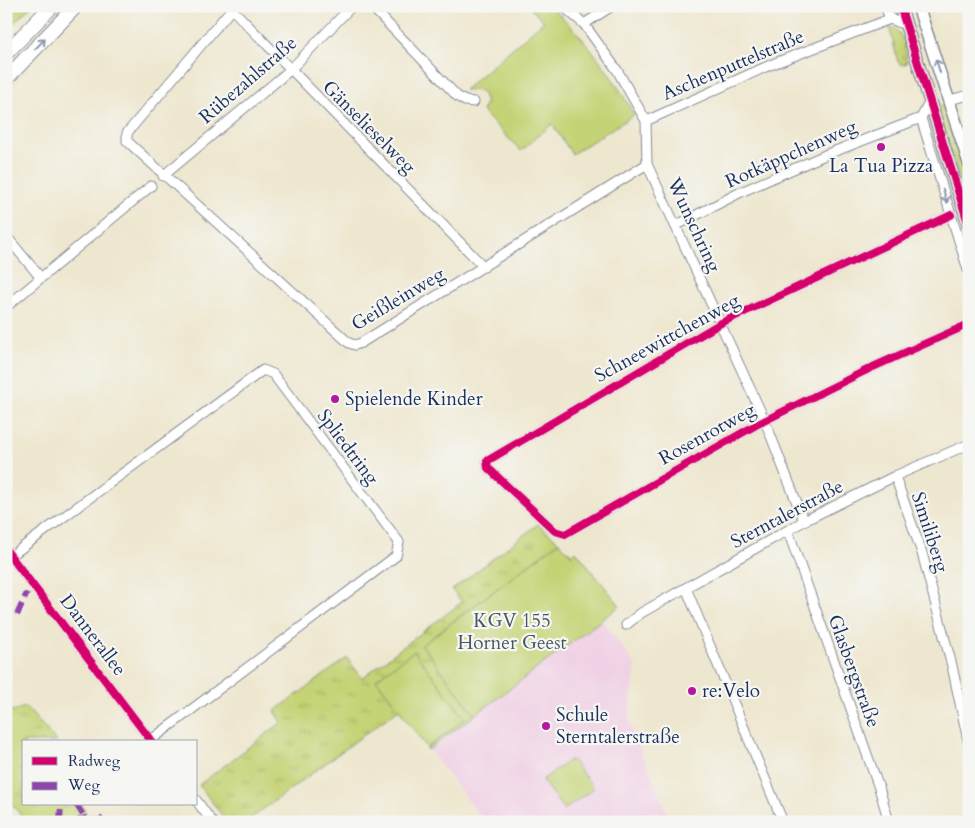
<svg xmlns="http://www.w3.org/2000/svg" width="975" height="828" font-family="Cardo,serif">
  <defs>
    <pattern id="grass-tufts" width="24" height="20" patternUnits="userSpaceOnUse" patternTransform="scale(1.25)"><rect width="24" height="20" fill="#c4d375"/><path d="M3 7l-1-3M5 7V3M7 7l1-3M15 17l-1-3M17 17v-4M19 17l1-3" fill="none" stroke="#a8b568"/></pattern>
  </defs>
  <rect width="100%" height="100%" fill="#f6f6f2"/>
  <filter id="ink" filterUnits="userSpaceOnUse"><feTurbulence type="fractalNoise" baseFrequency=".02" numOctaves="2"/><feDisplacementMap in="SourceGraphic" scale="10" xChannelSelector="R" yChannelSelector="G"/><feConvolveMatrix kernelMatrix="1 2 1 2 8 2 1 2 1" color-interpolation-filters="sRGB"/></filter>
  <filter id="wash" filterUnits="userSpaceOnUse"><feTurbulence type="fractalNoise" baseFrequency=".0096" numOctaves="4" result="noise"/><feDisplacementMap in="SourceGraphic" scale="20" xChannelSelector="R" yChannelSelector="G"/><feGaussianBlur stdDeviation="1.12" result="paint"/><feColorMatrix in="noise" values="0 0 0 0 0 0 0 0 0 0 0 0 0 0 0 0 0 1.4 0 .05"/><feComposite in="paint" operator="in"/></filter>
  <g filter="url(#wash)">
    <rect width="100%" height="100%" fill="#eee7cf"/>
    <path fill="#f0d0e5" d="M602 620 636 666 629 718 633 733 671 822H485L429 750Z"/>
    <path fill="url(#grass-tufts)" stroke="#70816a" d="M6 6H31L6 31Z
      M889 26C905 31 905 48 907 63L902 65 898 62Z
      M935 103 945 108 969 183V209Z
      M538 524 559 542 422 645 475 715 428 750 427 748 465 719 376 679 399 709 246 822H227L199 785 282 722 275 711 347 658 362 678 462 602 452 590Z
      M6 704 12 711 26 707 57 742H24V804H82L90 822H26L6 796Z"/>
    <path fill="#c4d375" stroke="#70816a" d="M528 6H550C585 37 612 74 634 115L572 154 552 124 521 151 482 111 486 103 483 94 476 90H464L544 21Z
      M559 542 572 555 576 551 620 606 475 715 422 645Z
      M414 651 465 719 427 748 376 679Z
      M571 759 594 788 564 810 542 780Z"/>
  </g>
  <g filter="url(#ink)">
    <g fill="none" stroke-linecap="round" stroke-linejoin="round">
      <defs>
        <path id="minor" d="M234 6 127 133V141L349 343 355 345 361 343 647 164
          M371 6 457 96 465 101 474 102
          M563 6 584 24 617 70 646 121 647 164 765 421 804 521
          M885 6 890 19 906 25
          M232 9 484 267
          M584 24 612 6
          M949 100 969 95
          M930 101 921 118 969 273
          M646 121 770 65 890 19
          M163 176 290 70 352 6
          M951 215 721 323 487 461 488 468 555 531 565 534 756 425 873 367 969 324
          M677 225 741 192 825 155 921 118
          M6 236 41 278
          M6 307 151 186
          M895 476 922 553 952 666 969 745
          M788 531 880 791 889 822
          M6 550 152 742
          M12 555 263 370 273 374 399 542 396 556 151 740
          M686 588 783 822
          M626 625 641 613 804 521 895 476 969 444
          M196 800 212 822"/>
        <path id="major" d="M900 6 969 226
          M918 6 969 163"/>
        <path id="highway" d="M6 53 52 6
          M6 79 76 6"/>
      </defs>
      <use href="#minor" stroke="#848b96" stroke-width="11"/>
      <use href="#major" stroke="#848b96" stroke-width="14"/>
      <use href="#highway" stroke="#848b96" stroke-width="16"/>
      <use href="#minor" stroke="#fff" stroke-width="9"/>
      <use href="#major" stroke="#fff" stroke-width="11"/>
      <use href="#highway" stroke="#fff" stroke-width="14"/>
      <path stroke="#8e44ad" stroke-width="6" stroke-dasharray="12 6" stroke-linecap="butt" d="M17 615 27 593
        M76 804 85 818
        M60 822 61 804
        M75 822 85 818 98 821 104 818"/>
      <defs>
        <path id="cycleway" d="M900 6 969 226
          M951 215 721 323 487 461 488 468 555 531 565 534 756 425 873 367 969 324
          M6 550 152 742"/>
      </defs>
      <use href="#cycleway" stroke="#f6f6f2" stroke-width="11"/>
      <use href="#cycleway" stroke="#d6006c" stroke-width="8"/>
    </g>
    <defs><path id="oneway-shaft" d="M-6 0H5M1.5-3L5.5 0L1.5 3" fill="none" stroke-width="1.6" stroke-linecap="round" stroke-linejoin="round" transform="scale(1.25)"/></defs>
    <g stroke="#8d97ae">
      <use href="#oneway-shaft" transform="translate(40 44) rotate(-46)"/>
      <use href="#oneway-shaft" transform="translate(938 66) rotate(-108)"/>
      <use href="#oneway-shaft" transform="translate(945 196) rotate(73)"/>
    </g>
  </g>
  <g fill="#b5179e" stroke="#f6f6f2" stroke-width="2">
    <circle cx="881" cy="147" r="5"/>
    <circle cx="335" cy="399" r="5"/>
    <circle cx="692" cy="691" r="5"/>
    <circle cx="546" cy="726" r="5"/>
  </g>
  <g text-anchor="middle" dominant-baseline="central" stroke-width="4.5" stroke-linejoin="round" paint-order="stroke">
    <g font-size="19" fill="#1b2f5e" stroke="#f6f6f2">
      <text transform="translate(733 65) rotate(-23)">Aschenputtelstraße</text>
      <text transform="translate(248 80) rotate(-41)">Rübezahlstraße</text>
      <text transform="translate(369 127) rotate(45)">Gänselieselweg</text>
      <text transform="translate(791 154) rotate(-24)">Rotkäppchenweg</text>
      <text transform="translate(694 225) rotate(65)">Wunschring</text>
      <text transform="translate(398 299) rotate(-31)">Geißleinweg</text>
      <text transform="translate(667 338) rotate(-29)">Schneewittchenweg</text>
      <text transform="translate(707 434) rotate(-29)">Rosenrotweg</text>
      <text transform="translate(348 447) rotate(53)">Spliedtring</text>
      <text transform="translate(787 514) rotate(-28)">Sterntalerstraße</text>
      <text transform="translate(930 532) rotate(72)">Similiberg</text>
      <text transform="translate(93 635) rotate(53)">Dannerallee</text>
      <text transform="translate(854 671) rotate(70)">Glasbergstraße</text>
    </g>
    <g font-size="19" fill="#1b2f5e" stroke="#f6f6f2" text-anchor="start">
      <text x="881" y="166" text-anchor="middle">La Tua Pizza</text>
      <text x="345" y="399">Spielende Kinder</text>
      <text x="702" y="691">re:Velo</text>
      <text x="556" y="715">Schule<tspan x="556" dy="22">Sterntalerstraße</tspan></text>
    </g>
    <g font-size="19" fill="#455864" stroke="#f6f6f2">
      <text x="512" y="621">KGV 155<tspan x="512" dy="22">Horner Geest</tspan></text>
    </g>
  </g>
  <rect width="975" height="828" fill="none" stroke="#f6f6f2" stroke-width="25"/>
  <rect x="22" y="740" width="175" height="65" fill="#f6f6f2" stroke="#9ea6b7"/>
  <rect x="32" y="757" width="25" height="8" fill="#d6006c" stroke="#9ea6b7"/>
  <text x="68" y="766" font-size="15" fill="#1b2f5e">Radweg</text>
  <rect x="32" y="782" width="25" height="8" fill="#8e44ad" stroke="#9ea6b7"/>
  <text x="68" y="790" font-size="15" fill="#1b2f5e">Weg</text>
</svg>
